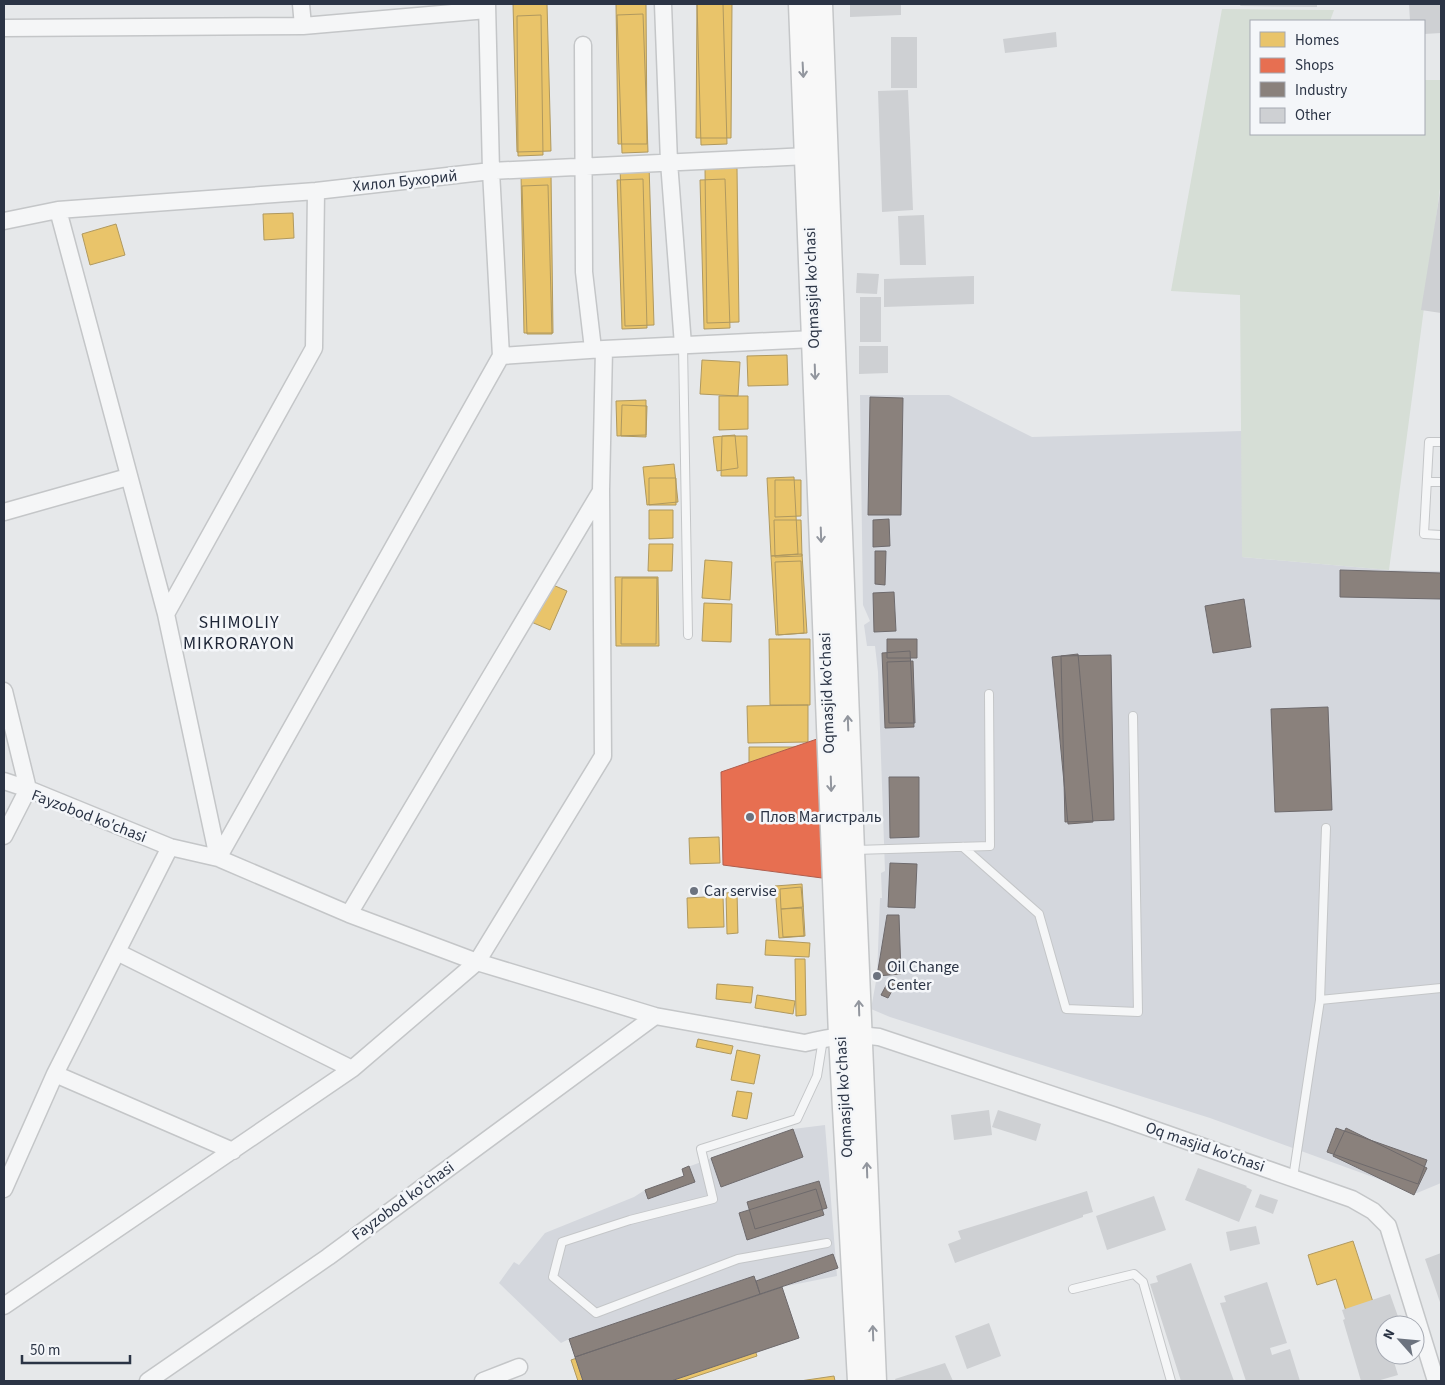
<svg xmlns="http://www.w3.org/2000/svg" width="1445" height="1385" font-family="'Source Sans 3',sans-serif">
  <rect width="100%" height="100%" fill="#e6e8ea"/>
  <path fill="#d4d7dd" d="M860 395H949L1032 437 1242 431V557L1389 570 1441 571V1183L1417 1193 1210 1118 890 1017 871 1009 877 976 880 898H882L881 873 885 871 878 672 875 646H867L864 625 870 621 863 605Z
    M825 1125 837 1276 782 1287 575 1357 569 1339 561 1343 499 1283 514 1262 519 1265 545 1233 634 1197 645 1190 684 1177 682 1169 793 1129Z"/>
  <path fill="#d6ded6" d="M1222 9 1334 10 1330 21H1251V134H1424V80H1441V181L1389 570 1242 557 1240 295 1171 291Z"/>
  <path fill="#e9c46a" stroke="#b0995f" d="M513 4H547L551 151 517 152Z
    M616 4H646L647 144H618Z
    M697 4H723L727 144 701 145Z
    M697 4H732L731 138H696Z
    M643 14 648 152 622 153 617 15Z
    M541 15 543 155 518 156 517 16Z
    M649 165 654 325 625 326 620 166Z
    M737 168 739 322 707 323 705 169Z
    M551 173 553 333H524L521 174Z
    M643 179 647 328 622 329 617 180Z
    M725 179 730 328 704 329 700 180Z
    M548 185 552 334H527L522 186Z
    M293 213 294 238 264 240 263 214Z
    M116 224 125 255 90 265 82 234Z
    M787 355 788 385 748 386 747 356Z
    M702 360 740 362 738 396 700 394Z
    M719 396H748V429L719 430Z
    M646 400V435L617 436 616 401Z
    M622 405 647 406 646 437 621 436Z
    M735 435 738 468 717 471 713 437Z
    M722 436H747V476H721Z
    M674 464 678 502 647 505 643 467Z
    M794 477 798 554 771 556 767 478Z
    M649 478H676V505H649Z
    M775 480H801V516L775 517Z
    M649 510H673V538L649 539Z
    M774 520H801L802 556 775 557Z
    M649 544H673L672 571H648Z
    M802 554 807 633 776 635 771 556Z
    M705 560 732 562 730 600 702 598Z
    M801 561 804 633 778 635 775 562Z
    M615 577H658L659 646H616Z
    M622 578H657L656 644H621Z
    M546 582 567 591 550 630 529 621Z
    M704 603 732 604 731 642 702 641Z
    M769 639H810V705H770Z
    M808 705V742L748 743 747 706Z
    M749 747H798V770H749Z
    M719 837 720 863 690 864 689 838Z
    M802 884 805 936 779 938 775 886Z
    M801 887 803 907 781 909 780 889Z
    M737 892 738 933 727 934 726 893Z
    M723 896 724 927 688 928 687 898Z
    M802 908 804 936 783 937 781 909Z
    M766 940 810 943 809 957 765 955Z
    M795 959H805L806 1015 796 1016Z
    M717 984 753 987 751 1003 716 999Z
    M757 995 795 1001 793 1014 755 1008Z
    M698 1039 733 1046 731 1054 696 1047Z
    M737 1050 760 1055 754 1084 731 1080Z
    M737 1091 752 1093 747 1119 732 1116Z
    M1353 1241 1373 1302 1346 1311 1336 1279 1317 1285 1308 1255Z
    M739 1303 757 1356 682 1381H578L571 1360Z
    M834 1376 835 1381H800Z"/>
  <path fill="#e76f51" stroke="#af5d4d" d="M817 739 822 878 723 865 721 772Z"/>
  <path fill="#8a817c" stroke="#6e6a6c" d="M870 397 903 398 901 515H868Z
    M889 519 890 546 873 547V520Z
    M875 551H886L885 585 875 584Z
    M1340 570 1441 573V599L1340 597Z
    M894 592 896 631 874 632 873 593Z
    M1244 599 1251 647 1213 653 1205 606Z
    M887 639H917V658H887Z
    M910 651 914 727 885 728 882 653Z
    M1078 654 1093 822 1068 824 1052 657Z
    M1111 655 1114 820 1065 822 1061 656Z
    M913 661 915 723H889L887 662Z
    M1328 707 1332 810 1275 812 1271 709Z
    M889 777H919V837L890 838Z
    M890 863 917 864 915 908 888 907Z
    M887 915H899L901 974 877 976Z
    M890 978 897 982 888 998 881 995Z
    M1336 1128 1427 1160 1418 1184 1327 1152Z
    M1346 1128 1427 1168 1414 1195 1333 1156Z
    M793 1129 803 1157 721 1187 711 1158Z
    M689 1166 695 1182 648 1199 645 1190 684 1176 682 1169Z
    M819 1181 827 1208 755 1229 747 1202Z
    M816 1189 824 1215 747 1240 739 1213Z
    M833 1254 838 1268 760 1294 756 1281Z
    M754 1276 760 1294 575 1357 569 1339Z
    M782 1287 799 1338 671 1381H583L575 1357Z"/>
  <path fill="#ced0d3" d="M850 4H901V15L850 17Z
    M1241 4H1317V7L1240 6Z
    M1409 4H1441V33L1424 34V21H1410Z
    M1056 32 1057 47 1005 53 1003 39Z
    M891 37H917V88H891Z
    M908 90 913 210 882 212 878 91Z
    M1440 192H1441V313L1421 310Z
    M924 215 926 265H900L898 216Z
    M857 273 879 274 877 294 856 293Z
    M974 276V304L884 307V279Z
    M860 297H881V342H860Z
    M859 346H888V373L859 374Z
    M989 1110 992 1135 954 1140 951 1115Z
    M998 1110 1041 1124 1036 1141 992 1127Z
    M1198 1168 1247 1186 1246 1187 1252 1190 1239 1222 1185 1200Z
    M1087 1191 1093 1212 1083 1215V1217L955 1263 948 1244 961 1239 958 1231Z
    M1260 1194 1278 1200 1273 1214 1255 1207Z
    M1154 1196 1166 1230 1107 1250 1096 1216Z
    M1256 1226 1260 1244 1230 1251 1226 1232Z
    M1441 1253V1305L1425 1259Z
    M1191 1263 1234 1381H1181L1150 1284 1158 1282 1156 1276Z
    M1267 1282 1287 1343 1270 1348 1272 1355 1290 1349 1300 1381H1246L1220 1303 1226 1302 1224 1296Z
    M1390 1294 1401 1325H1385V1355H1414L1394 1362 1398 1375 1377 1381H1361L1343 1320 1345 1319 1342 1310Z
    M989 1323 1001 1356 967 1369 955 1336Z
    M945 1363 953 1381H896L895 1379Z"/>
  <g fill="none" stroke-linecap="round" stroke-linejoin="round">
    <defs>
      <path id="lane" d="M683 345 688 635
        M1427 482H1441
        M1441 535 1424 534 1429 442H1441
        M963 847 1039 914 1066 1009 1138 1012 1133 716
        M855 850 990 846 989 694
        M1320 1000 1326 828
        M823 1039 817 1076 797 1119 701 1149 713 1199 630 1220 562 1242 553 1277 596 1313 738 1259 827 1243
        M1293 1178 1320 1000 1441 988
        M1073 1289 1134 1274 1143 1282 1171 1381"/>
      <path id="street" d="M301 4 303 26
        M663 4 669 162 683 345
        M4 28 303 26 487 10
        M583 45 584 272 593 349
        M58 210 166 614 218 858
        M4 221 58 210 316 191 491 171 807 156
        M501 356 604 349 814 339
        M4 512 128 477
        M166 614 314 348 316 191
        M4 691 28 789
        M4 781 28 789 170 847 218 858 349 914 477 962 655 1016 805 1043C830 1037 854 1033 879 1037L1113 1115 1352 1199 1373 1211 1388 1226 1436 1381
        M4 836 28 789
        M218 858 501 356 491 171 487 4
        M349 914 601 491
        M117 952 352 1069
        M55 1074 233 1151
        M4 1189 55 1074 170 847
        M4 1306 352 1069 477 962 603 756 601 490 604 349
        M148 1381 328 1257 655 1016
        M483 1381 519 1367"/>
      <path id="secondary" d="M800 4 840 1036 859 1381
        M821 4 853 851 875 1381"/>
    </defs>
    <use href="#lane" stroke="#c4c6c8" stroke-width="10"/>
    <use href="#street" stroke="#c4c6c8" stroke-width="19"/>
    <use href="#secondary" stroke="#c4c6c8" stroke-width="25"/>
    <use href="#lane" stroke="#f5f6f7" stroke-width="8"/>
    <use href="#street" stroke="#f5f6f7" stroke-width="16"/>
    <use href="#secondary" stroke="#f8f8f8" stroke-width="22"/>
  </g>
  <defs><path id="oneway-shaft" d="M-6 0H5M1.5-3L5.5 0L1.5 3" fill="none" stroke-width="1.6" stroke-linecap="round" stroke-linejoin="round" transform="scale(1.25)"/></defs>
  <g stroke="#92969e">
    <use href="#oneway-shaft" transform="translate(803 70) rotate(87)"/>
    <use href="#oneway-shaft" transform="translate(815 372) rotate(88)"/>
    <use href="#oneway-shaft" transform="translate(821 535) rotate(88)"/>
    <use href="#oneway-shaft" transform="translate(848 723) rotate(-92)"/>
    <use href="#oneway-shaft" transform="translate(831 784) rotate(88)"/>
    <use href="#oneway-shaft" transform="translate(859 1008) rotate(-92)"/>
    <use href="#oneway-shaft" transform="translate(867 1170) rotate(-92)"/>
    <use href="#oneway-shaft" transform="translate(873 1333) rotate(-92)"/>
  </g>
  <g fill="#6c737f" stroke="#f4f6f9" stroke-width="2">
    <circle cx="750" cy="817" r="5"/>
    <circle cx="694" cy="891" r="5"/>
    <circle cx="877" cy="976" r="5"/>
  </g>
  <g text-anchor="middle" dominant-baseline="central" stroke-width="5" stroke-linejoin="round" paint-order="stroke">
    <g font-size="16" fill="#2b3445" stroke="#f4f6f9">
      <text transform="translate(405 181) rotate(-6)">Хилол Бухорий</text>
      <text transform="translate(812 288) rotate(-92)">Oqmasjid ko'chasi</text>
      <text transform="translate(827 693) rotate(-92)">Oqmasjid ko'chasi</text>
      <text transform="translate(89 816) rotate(21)">Fayzobod ko'chasi</text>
      <text transform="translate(844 1097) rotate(-93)">Oqmasjid ko'chasi</text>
      <text transform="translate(1205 1147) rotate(19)">Oq masjid ko'chasi</text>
      <text transform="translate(403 1201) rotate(-36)">Fayzobod ko'chasi</text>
    </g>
    <g font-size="16" fill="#2b3445" stroke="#f4f6f9" text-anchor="start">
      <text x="760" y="817">Плов Магистраль</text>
      <text x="704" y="891">Car servise</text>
      <text x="887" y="967">Oil Change<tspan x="887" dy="18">Center</tspan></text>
    </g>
    <g font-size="18" letter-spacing="1" fill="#1d2536" stroke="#f4f6f9">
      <text x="239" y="622">SHIMOLIY<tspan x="239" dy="21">MIKRORAYON</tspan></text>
    </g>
  </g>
  <rect width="1445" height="1385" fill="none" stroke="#2b3445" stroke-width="10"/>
  <rect x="1250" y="20" width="175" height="115" fill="#f4f6f9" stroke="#a4a8b1"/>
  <rect x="1260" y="32" width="25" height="15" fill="#e9c46a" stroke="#a4a8b1"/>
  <text x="1295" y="45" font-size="15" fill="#2b3445">Homes</text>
  <rect x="1260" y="58" width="25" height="15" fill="#e76f51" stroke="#a4a8b1"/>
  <text x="1295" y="70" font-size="15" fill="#2b3445">Shops</text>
  <rect x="1260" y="82" width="25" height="15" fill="#8a817c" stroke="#a4a8b1"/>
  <text x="1295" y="95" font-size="15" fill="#2b3445">Industry</text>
  <rect x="1260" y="108" width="25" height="15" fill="#ced0d3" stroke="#a4a8b1"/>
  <text x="1295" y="120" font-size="15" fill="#2b3445">Other</text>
  <g transform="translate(1400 1340) rotate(297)"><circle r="24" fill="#f4f6f9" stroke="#a4a8b1"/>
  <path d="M0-4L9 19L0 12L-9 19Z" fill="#6c737f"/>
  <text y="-8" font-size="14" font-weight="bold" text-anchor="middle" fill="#2b3445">N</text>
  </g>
  <path d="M22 1355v8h108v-8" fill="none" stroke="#2b3445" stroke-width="2.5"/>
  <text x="30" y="1355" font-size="15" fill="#2b3445" stroke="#f4f6f9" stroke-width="4" paint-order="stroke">50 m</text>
</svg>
